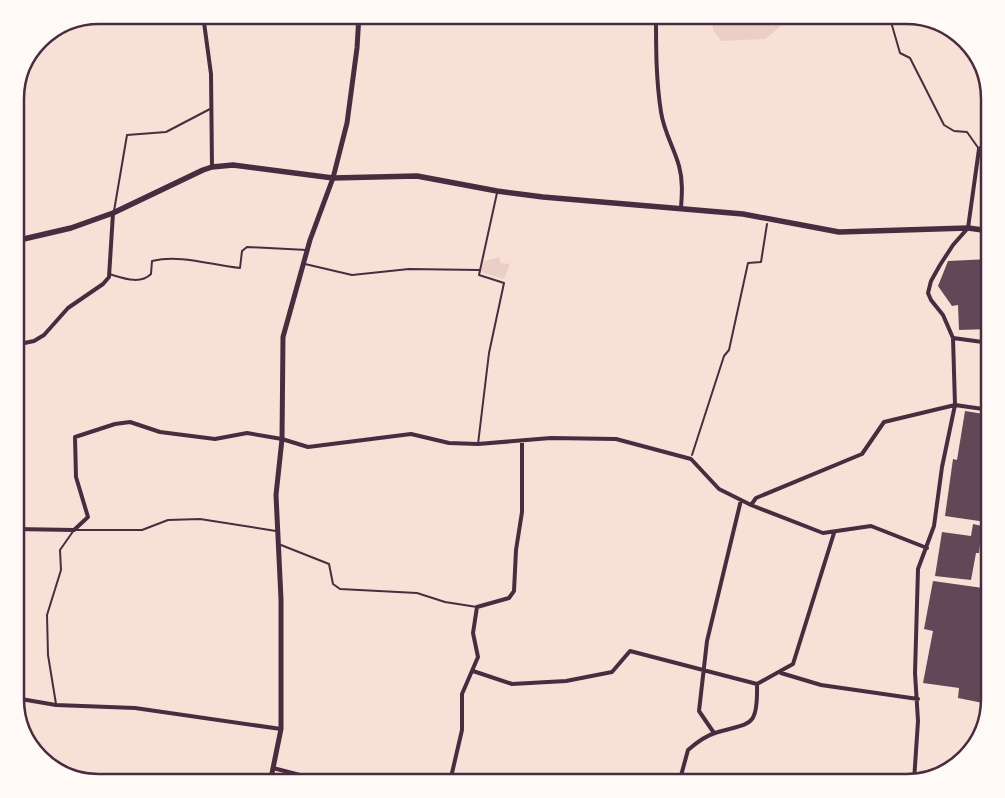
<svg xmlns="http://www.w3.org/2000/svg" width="1005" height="798" font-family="'Space Grotesk',sans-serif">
  <rect width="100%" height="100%" fill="#f7e1d7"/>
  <path fill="#ebcfc5" d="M713 15H744L746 20 780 17V27L765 39 721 41 713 30Z
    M500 257V263L510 264 504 279 481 272 484 261Z"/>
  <path fill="#644757" d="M990 259V329L959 330 958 305 952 306 938 286 948 261Z
    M965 411 990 415V495L986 522 945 516 953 459 957 460Z
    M973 524 982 526 979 553H976L971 580 935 576 942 532 971 536Z
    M933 581 990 589V686L988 704 958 698 959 688 923 683 933 631 924 629Z"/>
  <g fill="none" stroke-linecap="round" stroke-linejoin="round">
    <path stroke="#4a2c40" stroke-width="2" d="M692 455 724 356 729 350 748 263 761 262 767 224"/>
    <path stroke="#4a2c40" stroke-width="2" d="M889 15 900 53 910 58 944 125 954 131 967 132 979 149
      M114 211 127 135 166 132 210 109
      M305 264 352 275 409 269 479 270
      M109 274C123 278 140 285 151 274L152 261C180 254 211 265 240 268L242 251 247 247 307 250
      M478 444 489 353 504 283 479 275 497 193
      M15 541 18 530
      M281 545 329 564 333 584 340 589 417 593 445 602 477 607
      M56 704 48 655 47 615 61 570 60 550 74 530H142L168 520 200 519 276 531
      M181 783H183"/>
    <path stroke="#4a2c40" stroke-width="4" d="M203 15 211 74 212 167
      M646 15H658
      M656 16C656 48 656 80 661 112 664 132 674 148 679 166 683 180 682 194 681 208
      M953 338 990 343
      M15 345 34 341 44 335 68 308 103 284 109 277 113 213
      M751 505 756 498 862 454 884 422 955 405 990 410
      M15 529 74 530 88 517 76 477 75 437 115 424 130 422 160 432 215 439 247 433 282 439 308 447 411 434 449 443 478 444 551 438 616 439 691 459 719 489 751 505 823 533 871 526 927 548
      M473 671 512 684 566 681 612 672 630 651 757 684 793 664 834 533
      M781 673 821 685 918 699
      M15 698 56 705 135 708 281 729
      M714 733 699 711 707 641 741 500
      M273 768 300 775 319 783
      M914 781 918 721 915 673 918 569 934 526 942 467 955 405 953 338 943 315 931 300 928 293 931 281 940 265 953 245 968 228 979 149 990 141
      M447 783 452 773 462 730V694L478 657 473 633 477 607 509 598 514 591 516 550 522 512V441
      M679 783 688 750C696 743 705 736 715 733 751 722 758 729 757 684"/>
    <path stroke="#4a2c40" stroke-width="5" d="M270 783 281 729V599L276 495 282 439 283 337 310 240 333 178 347 123 357 48 359 15"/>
    <path stroke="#4a2c40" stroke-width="5.5" d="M15 241 71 228 113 213 203 170 212 167 233 165 333 178 417 176 497 191 543 197 743 214 839 232 968 228 990 231"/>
  </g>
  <path d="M0 0H1005V798H0ZM99 24H906A75 75 0 0 1 981 99V699A75 75 0 0 1 906 774H99A75 75 0 0 1 24 699V99A75 75 0 0 1 99 24Z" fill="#fffaf5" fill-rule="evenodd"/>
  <path fill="none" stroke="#4a2c40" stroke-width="2.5" d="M99 24H906A75 75 0 0 1 981 99V699A75 75 0 0 1 906 774H99A75 75 0 0 1 24 699V99A75 75 0 0 1 99 24Z"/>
</svg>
